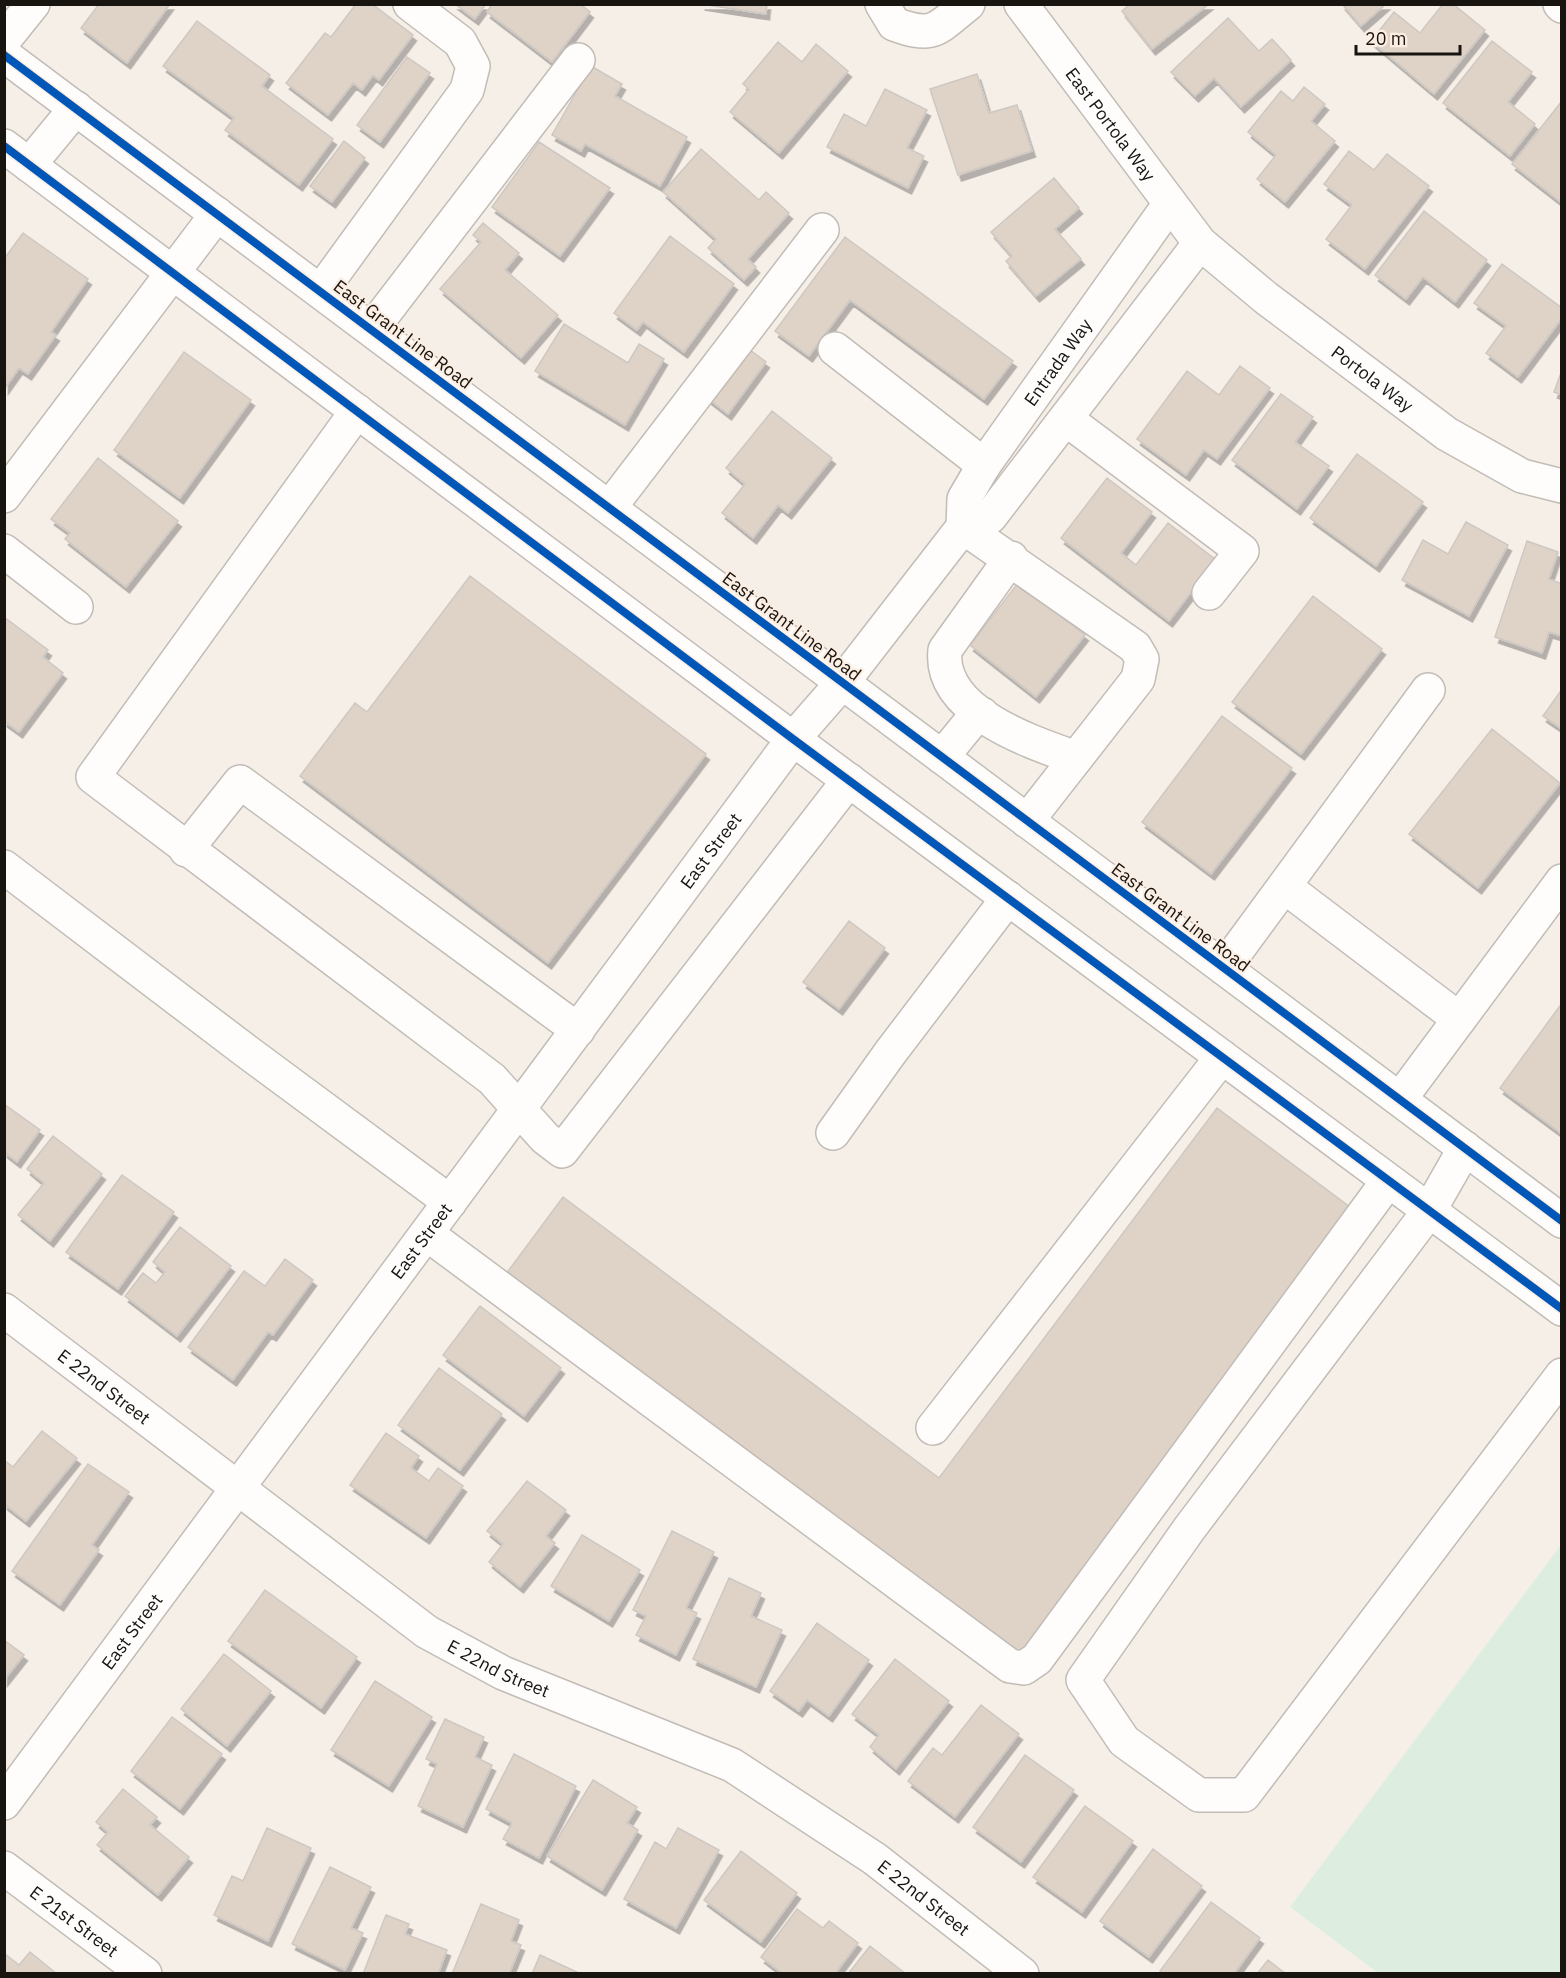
<svg xmlns="http://www.w3.org/2000/svg" width="1566" height="1978" font-family="'IBM Plex Sans',sans-serif">
  <defs>
    <filter id="shadow"><feDropShadow dx="3.5" dy="6" stdDeviation="0" flood-color="#0004"/></filter>
  </defs>
  <rect width="100%" height="100%" fill="#f6efe8"/>
  <path fill="#ddeee0" d="M1561 1545V1973H1378L1290 1907Z"/>
  <path fill="#dfd3c8" stroke="#cec8c3" stroke-width="1.5" filter="url(#shadow)" d="M99 4H170L127 63 81 28Z
    M356 4H372L413 35 379 80 373 75 362 90 353 83 328 115 286 83 325 33 331 37Z
    M455 4H486L475 19Z
    M492 4H580L590 12 552 62 487 12Z
    M701 4H767L766 14Z
    M1130 4H1209L1152 49 1122 11Z
    M1342 4H1386L1361 26Z
    M1443 4H1453L1485 30 1434 94 1371 41 1394 12 1420 33Z
    M1228 18 1259 51 1272 39 1291 60 1241 107 1214 78 1195 96 1171 72Z
    M197 21 270 75 262 86 333 139 299 185 225 130 234 118 163 66Z
    M1492 41 1532 72 1508 102 1535 124 1510 156 1443 103Z
    M778 42 802 62 816 44 848 71 779 153 730 112 749 89 743 84Z
    M407 57 430 73 380 142 357 125Z
    M591 66 622 84 615 96 687 137 660 186 585 144 581 151 552 135Z
    M977 74 989 113 1017 105 1032 151 958 175 930 89Z
    M1304 87 1325 104 1311 121 1335 141 1285 202 1257 179 1276 155 1248 132 1281 91 1293 101Z
    M885 89 927 110 907 148 924 156 908 188 827 147 844 114 866 126Z
    M1562 101V203L1512 164Z
    M344 141 365 158 332 202 310 186Z
    M539 142 610 188 560 256 492 207Z
    M701 149 759 200 766 192 789 213 748 259 756 267 744 280 708 248 716 239 663 192Z
    M1349 151 1374 170 1387 154 1429 186 1365 269 1326 239 1352 205 1324 184Z
    M1054 178 1079 208 1055 229 1081 259 1036 296 1006 261 1012 256 991 232Z
    M1424 211 1487 260 1455 302 1423 277 1406 299 1375 275Z
    M483 223 519 253 505 270 558 315 521 358 440 289 481 242 473 235Z
    M23 233 88 279 51 332 56 335 28 374 19 368 5 388 4 259Z
    M670 236 734 284 684 352 643 322 637 330 614 313Z
    M845 237 1013 361 984 399 850 300 809 356 775 331Z
    M1502 264 1562 308V318L1518 377 1486 353 1506 326 1474 303Z
    M564 324 628 363 639 344 664 359 625 425 535 371Z
    M742 344 766 362 728 414 705 396Z
    M184 352 251 400 180 498 114 450Z
    M1240 366 1270 388 1217 459 1204 450 1186 475 1137 439 1187 371 1219 395Z
    M1562 370V395L1554 392Z
    M1281 394 1313 417 1295 442 1329 466 1297 509 1232 460Z
    M772 411 832 458 788 513 778 505 753 538 722 513 745 484 726 468Z
    M1357 454 1423 502 1376 566 1310 518Z
    M98 458 178 521 126 587 65 539 70 533 51 519Z
    M1107 478 1152 512 1121 553 1136 565 1168 523 1216 560 1169 621 1061 538Z
    M1466 522 1508 545 1469 616 1402 580 1423 540 1448 554Z
    M1527 541 1558 552 1549 579 1562 584V636L1549 632 1542 653 1495 637Z
    M470 576 706 754 548 963 300 776 355 703 367 712Z
    M1018 583 1085 635 1036 697 970 645Z
    M1313 596 1382 649 1301 754 1232 702Z
    M4 617 48 650 43 657 63 673 19 732 4 721Z
    M1562 689V729L1543 716Z
    M1222 716 1292 768 1211 874 1142 822Z
    M1492 729 1560 783 1478 888 1409 834Z
    M849 921 885 948 839 1009 803 982Z
    M1562 1003V1134L1500 1088Z
    M4 1104 40 1130 17 1162 4 1152Z
    M1217 1108 1358 1213 1022 1660 506 1274 563 1197 939 1478Z
    M53 1136 102 1174 50 1241 18 1215 44 1183 27 1169Z
    M122 1175 174 1212 118 1289 66 1252Z
    M180 1227 231 1266 177 1336 125 1296 143 1273 156 1283 165 1272 153 1262Z
    M285 1259 313 1280 273 1335 268 1332 233 1380 188 1347 244 1271 265 1286Z
    M480 1306 561 1368 524 1416 443 1355Z
    M439 1368 502 1414 460 1470 398 1425Z
    M42 1431 77 1458 26 1521 4 1504V1460L13 1467Z
    M386 1433 419 1456 411 1468 429 1481 438 1468 463 1486 426 1538 350 1485Z
    M88 1464 129 1492 92 1545 99 1550 60 1605 12 1571Z
    M527 1481 566 1510 546 1536 555 1543 520 1587 489 1562 503 1544 487 1531Z
    M672 1531 714 1552 686 1608 697 1613 676 1655 636 1635 646 1616 633 1610Z
    M582 1535 640 1570 609 1621 551 1586Z
    M729 1578 761 1593 751 1616 782 1630 756 1687 693 1659Z
    M265 1590 357 1657 321 1708 228 1641Z
    M817 1623 869 1660 829 1716 807 1700 799 1711 770 1691Z
    M4 1640 24 1655 4 1680Z
    M224 1654 271 1691 227 1746 181 1709Z
    M895 1659 949 1701 896 1769 870 1747 879 1735 852 1714Z
    M375 1681 432 1717 389 1786 331 1750Z
    M981 1705 1019 1734 955 1817 908 1781 933 1748 942 1755Z
    M172 1717 222 1754 180 1809 131 1771Z
    M445 1719 484 1737 475 1757 492 1765 463 1827 418 1806 437 1764 426 1759Z
    M514 1754 576 1786 539 1858 503 1839 512 1823 486 1809Z
    M1025 1755 1074 1790 1021 1862 973 1827Z
    M593 1780 637 1807 627 1823 638 1830 602 1890 547 1856Z
    M123 1789 157 1817 150 1825 189 1857 158 1895 97 1845 108 1832 96 1822Z
    M1085 1806 1133 1841 1082 1912 1033 1877Z
    M267 1828 311 1848 268 1941 214 1915 232 1876 243 1881Z
    M678 1828 719 1850 676 1928 624 1899 655 1842 666 1849Z
    M1153 1849 1202 1886 1149 1957 1100 1921Z
    M741 1851 797 1893 761 1942 704 1900Z
    M330 1867 371 1887 351 1928 363 1933 345 1970 292 1944Z
    M1211 1902 1260 1938 1234 1974H1164L1160 1971Z
    M481 1904 519 1920 511 1941 521 1945 509 1974H452Z
    M797 1909 823 1928 829 1921 858 1943 835 1974H783L761 1957Z
    M386 1915 409 1924 405 1934 447 1950 438 1974H363Z
    M870 1946 906 1974H848Z
    M30 1952 57 1974H4L5 1954 19 1965Z
    M540 1955 581 1974H532Z
    M1268 1960 1286 1974H1257Z"/>
  <g fill="none" stroke-linecap="round" stroke-linejoin="round">
    <defs>
      <g id="minor">
        <path d="M882 4 894 24C935 39 936 29 968 4"/>
        <path id="s1" d="M1021 4 1200 243 1266 298 1447 434 1522 476 1562 486"/>
        <path d="M1560 4 1562 6"/>
        <path d="M4 40 33 4"/>
        <path d="M29 165 76 108"/>
        <path d="M321 291 467 90 473 66 460 42 410 4"/>
        <path d="M372 329 578 60"/>
        <path d="M835 349 984 465"/>
        <path d="M357 411 93 777 492 1079 545 1138 562 1151 849 780"/>
        <path d="M1066 419 1242 551 1209 593"/>
        <path d="M4 496 217 214"/>
        <path d="M610 507 822 230"/>
        <path d="M963 527 1135 647 1142 659 1138 679 1027 821"/>
        <path id="s2" d="M963 527 964 499 984 465 1169 205"/>
        <path d="M4 551 76 607"/>
        <path d="M1011 558 945 650C938 711 1030 742 1076 758"/>
        <path d="M942 757 973 719 982 714"/>
        <path d="M186 850 240 782 578 1030"/>
        <path d="M4 867 246 1051 450 1202"/>
        <path d="M1285 887 1459 1019"/>
        <path d="M1224 968 1428 690"/>
        <path d="M1400 1099 1562 881"/>
        <path d="M833 1133 890 1053 1008 898"/>
        <path d="M1465 1148 1429 1211 1189 1529 1083 1680 1124 1741 1199 1795H1244L1562 1375"/>
        <path d="M427 1234 1010 1666 1024 1668 1037 1659 1388 1181"/>
        <path id="s3" d="M4 1310 427 1632 503 1673 732 1765 875 1859 1022 1974"/>
        <path d="M933 1428 1222 1057"/>
        <path id="s4" d="M4 1803 793 739 842 683 963 527 990 517 1200 243"/>
        <path id="s5" d="M4 1868 145 1974"/>
      </g>
      <path id="major" d="M4 55 1562 1221
        M4 146 793 739 1562 1309"/>
    </defs>
    <use href="#minor" stroke="#c2bcb6" stroke-width="36"/>
    <use href="#major" stroke="#c2bcb6" stroke-width="36"/>
    <use href="#minor" stroke="#fefdfc" stroke-width="33"/>
    <use href="#major" stroke="#fefdfc" stroke-width="33"/>
    <defs>
      <path id="cycleway" d="M4 55 1562 1221
        M4 146 793 739 1562 1309"/>
    </defs>
    <use href="#cycleway" stroke="#fceee2" stroke-width="11"/>
    <use href="#cycleway" stroke="#0057b8" stroke-width="8"/>
  </g>
  <g text-anchor="middle" dominant-baseline="central" stroke-width="4.5" stroke-linejoin="round" paint-order="stroke">
    <g font-size="18" fill="#181410" stroke="#fceee2">
      <text stroke="none"><textPath href="#s1" startOffset="150">East Portola Way</textPath></text>
      <text transform="translate(403 334) rotate(37)">East Grant Line Road</text>
      <text stroke="none"><textPath href="#s2" startOffset="194">Entrada Way</textPath></text>
      <text stroke="none"><textPath href="#s1" startOffset="518">Portola Way</textPath></text>
      <text transform="translate(792 626) rotate(37)">East Grant Line Road</text>
      <text stroke="none"><textPath href="#s4" startOffset="1186">East Street</textPath></text>
      <text transform="translate(1181 917) rotate(37)">East Grant Line Road</text>
      <text stroke="none"><textPath href="#s4" startOffset="700">East Street</textPath></text>
      <text stroke="none"><textPath href="#s3" startOffset="126">E 22nd Street</textPath></text>
      <text stroke="none"><textPath href="#s4" startOffset="214">East Street</textPath></text>
      <text stroke="none"><textPath href="#s3" startOffset="612">E 22nd Street</textPath></text>
      <text stroke="none"><textPath href="#s3" startOffset="1098">E 22nd Street</textPath></text>
      <text stroke="none"><textPath href="#s5" startOffset="88">E 21st Street</textPath></text>
    </g>
  </g>
  <rect width="1566" height="1978" fill="none" stroke="#181410" stroke-width="12"/>
  <path d="M1356 45v9h104v-9" fill="none" stroke="#181410" stroke-width="3"/>
  <text x="1365" y="45" font-size="18" fill="#181410" stroke="#fceee2" stroke-width="4.5" paint-order="stroke">20 m</text>
</svg>
